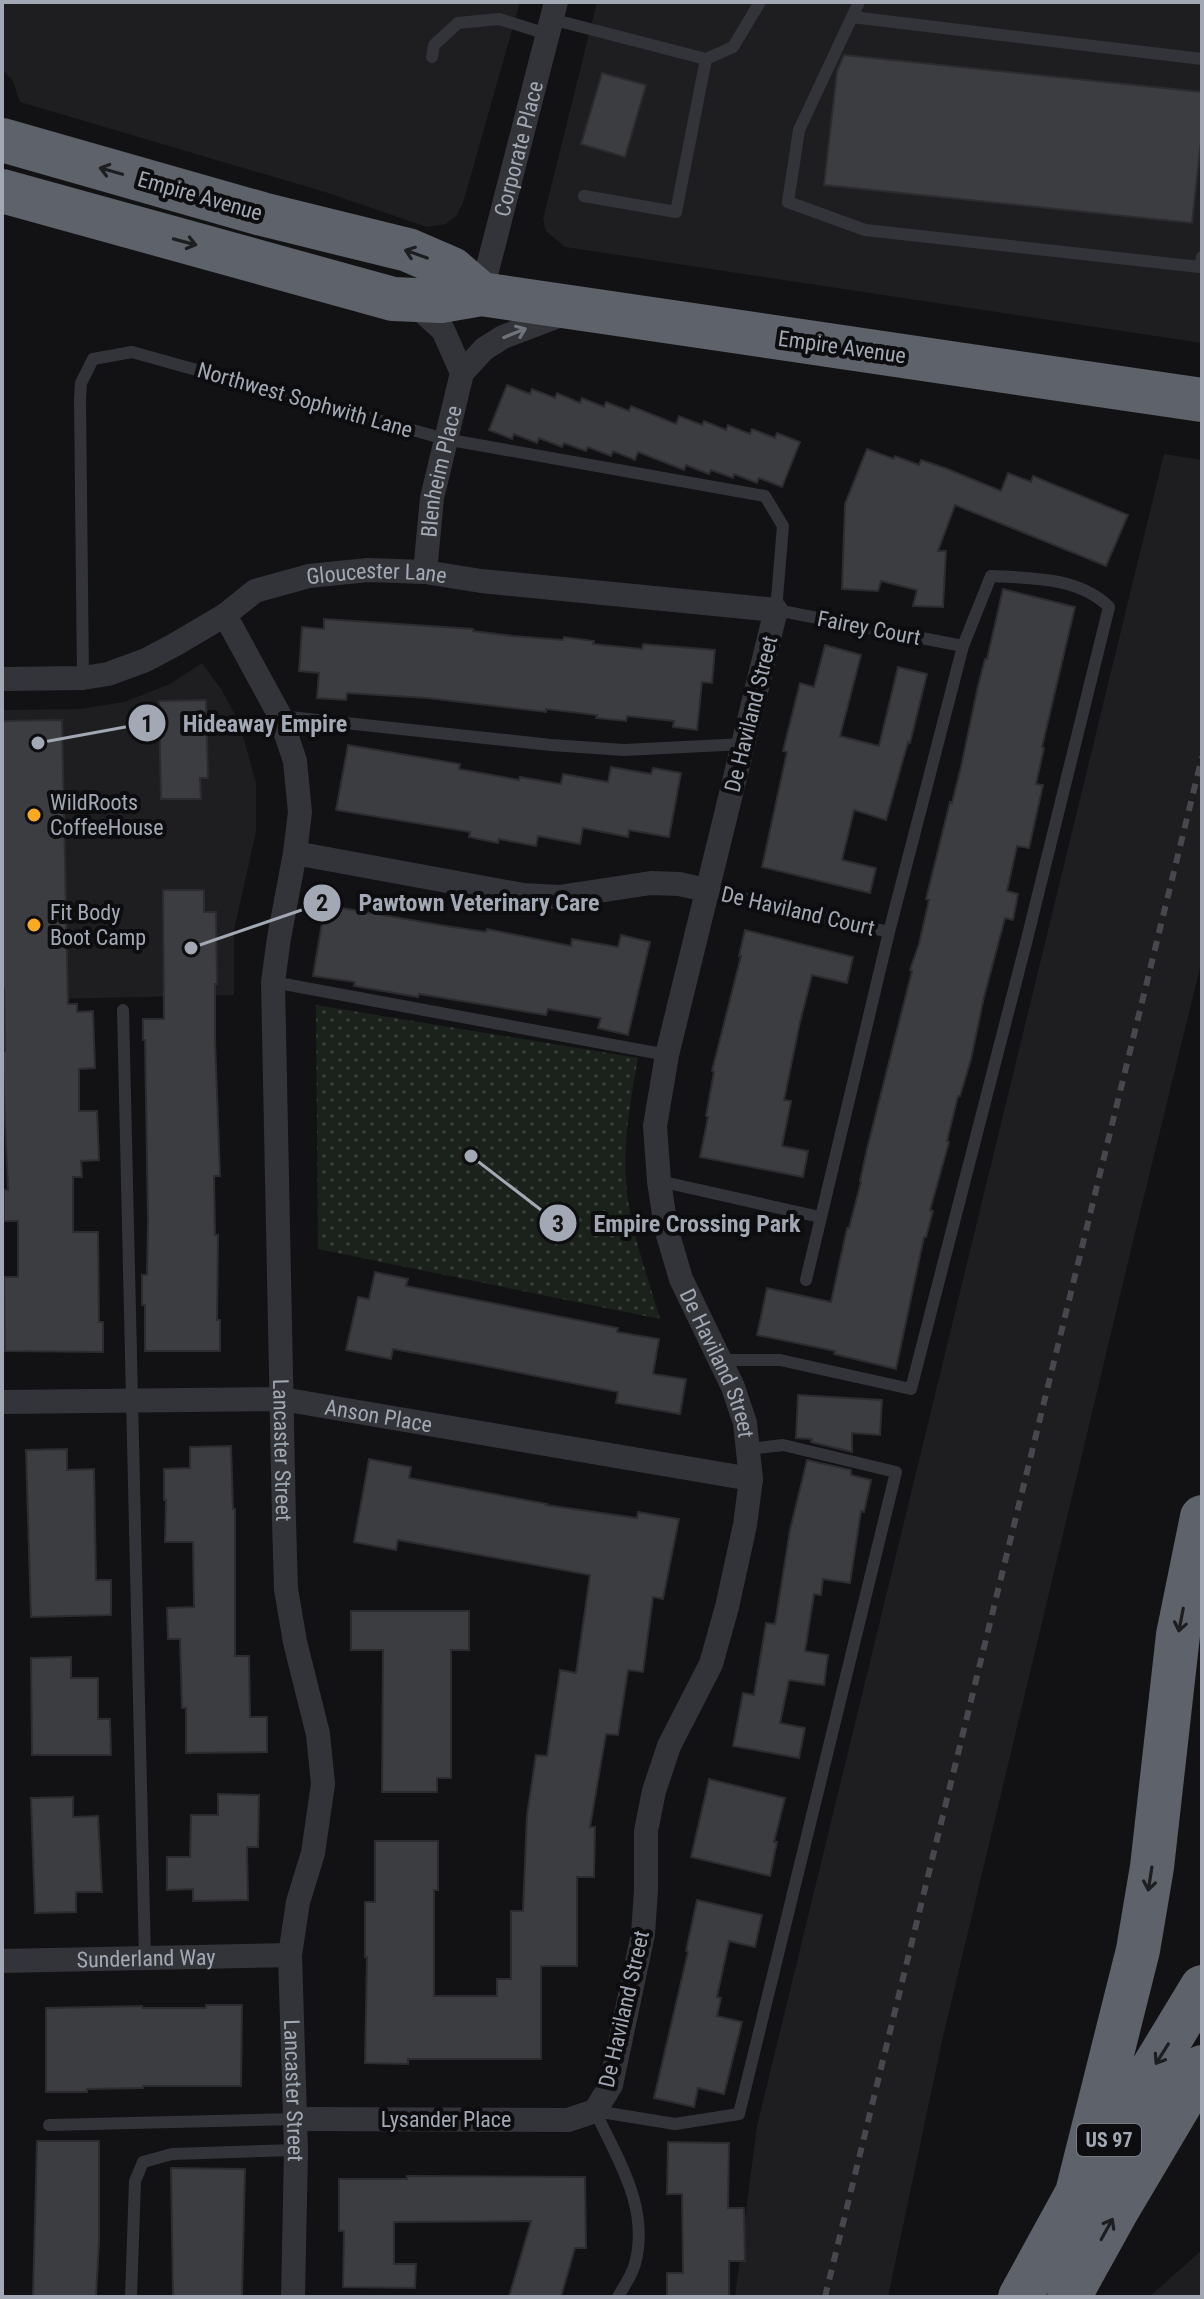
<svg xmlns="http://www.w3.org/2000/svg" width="1204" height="2299" font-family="'Roboto Condensed',sans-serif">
  <defs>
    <pattern id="park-dots" width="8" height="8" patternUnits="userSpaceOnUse" patternTransform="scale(2)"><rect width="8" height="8" fill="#1a221b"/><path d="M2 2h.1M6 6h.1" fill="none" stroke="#383f3a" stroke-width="1.8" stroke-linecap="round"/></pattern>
  </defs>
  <rect width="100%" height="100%" fill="#121214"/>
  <path fill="#1e1e21" d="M2 2H520L463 203 456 216 446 224 427 227 325 192 20 102 13 81 2 69Z
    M597 2H1202V343L565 247 546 231 543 219Z
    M1164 454 1202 460V960L1134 1237 942 2041 888 2297H735L757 2126Z
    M202 663 221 689 239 722 256 783V832L234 930V995L2 1000V710L80 709 124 702 170 684Z
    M1202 2250V2297H1149Z"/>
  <path fill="url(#park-dots)" d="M316 1005 638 1058C631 1099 623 1139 626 1181 629 1227 647 1274 660 1319L318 1249Z"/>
  <path fill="#3c3d41" stroke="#2c2c30" stroke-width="2" d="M844 55 1202 92V132L1192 223 824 185 837 71Z
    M602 73 646 85 625 157 581 144Z
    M507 385 530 394 532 389 555 398 557 393 580 403 582 398 604 407 606 402 629 411 631 406 676 424 679 416 702 425 704 421 726 430 728 425 750 434 752 429 775 438 777 433 800 442 782 487 759 478 757 483 734 474 733 478 711 470 709 474 686 465 684 470 638 452 635 460 613 451 611 456 588 447 586 451 564 443 562 447 539 438 537 443 514 434 512 439 489 430Z
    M867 449 894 459 895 456 919 465 921 460 945 468 1001 491 1008 473 1031 482 1033 476 1128 515 1106 566 955 505 938 551H946L943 607 913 606 917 590 881 581 878 591 842 589 845 504Z
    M1003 589 1075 607 1042 747 1044 748 1036 784 1043 785 1029 848 1017 846 1007 891 1018 894 1013 920 1005 918 984 997 971 1059 960 1096H958L947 1141 949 1142 930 1210 933 1211 926 1237H924L896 1369 834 1354 835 1351 757 1335 767 1288 831 1302 847 1228H849L861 1182 860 1181 867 1149 912 971 910 970 919 944 929 900 926 899 950 802 952 803 961 767 978 686 985 659H987Z
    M324 619 473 629V631L513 636 563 640 564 637 594 641 593 644 642 649 643 644 715 650 712 683 702 682 697 730 673 727 674 721 627 716 626 721 596 718 597 715 546 709V712L427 698 347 693 346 700 317 698 319 673 299 671 302 627 324 629Z
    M825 645 861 655 840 736 879 746 898 667 927 674 910 743 908 742 886 820 854 810 842 860 876 868 870 893 762 867 787 752 783 751 800 683 814 687Z
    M206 700 208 778H200L201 799H161L159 701Z
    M62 720 68 1004H77V1012L93 1011 95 1068 79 1069V1111H97L99 1160 81 1161 82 1177H73V1232H98L99 1322H103V1352L5 1351 4 1277H18V1221H4V1190H8L2 1051H5L4 989H2V721Z
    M348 745 460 764 459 769 519 780 520 777 561 784 563 774 608 782 611 767 651 774 653 768 681 773 669 837 629 830 628 837 583 828 580 844 538 836 536 846 499 839 498 843 469 837 470 832 336 810Z
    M163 890H204V912H216L217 984H215V1039L220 1176H214L215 1235H218L217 1320H220V1351H145V1305H142V1275H147L148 1222 145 1040H143V1019H164Z
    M325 905 446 926 486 932 487 929 571 946 572 939 618 947 621 935 650 942 628 1035 598 1028 601 1018 548 1009 546 1015 419 994 418 997 354 986 355 982 313 976Z
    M745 930 853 957 847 983 812 975 800 1022 784 1100 791 1101 782 1146 808 1151 803 1177 700 1157 708 1117 706 1116 714 1072 712 1071 741 956H739Z
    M375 1272 408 1279 406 1286 618 1328 617 1332 659 1339 653 1374 686 1379 680 1414 616 1403 618 1392 475 1364 393 1349 391 1359 346 1350 358 1297 369 1299Z
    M798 1395 882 1400 880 1435 852 1433V1452L811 1442 812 1439 796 1438Z
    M231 1446 233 1509H235V1656H249L250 1717H267V1752L186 1753V1708H182L180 1639H168L167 1608 194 1607 193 1542H165L166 1500H164V1469L190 1468V1447Z
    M67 1449V1470L94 1469 96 1580H111V1615L31 1617 26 1450Z
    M369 1459 411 1467 409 1478 547 1504 546 1505 637 1518 638 1512 679 1519 663 1599 653 1597 643 1672 628 1670 618 1735 606 1734 590 1827H595L594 1877H577V1966H541V2059H408V2064L365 2063 367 1957H365V1902H375V1841H438V1890H434V1996H497V1979H511V1911H523L527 1815 536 1755 547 1756 560 1670 576 1673 590 1575 398 1540 396 1550 354 1542Z
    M807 1460 851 1470V1475L871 1480 864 1512 861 1511 850 1583 823 1579 821 1595 814 1594 805 1651 828 1655 824 1685 789 1680 780 1723 805 1728 799 1758 733 1746 743 1693 754 1695 766 1623 775 1624 790 1530Z
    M351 1611H469V1650H451V1778H437V1792H382L383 1650H351Z
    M71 1657V1678H98V1719H110L111 1755H32L31 1658Z
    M709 1779 785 1798 774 1842H777L770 1876 691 1857Z
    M218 1794 259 1795 258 1847H247L248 1900 193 1901V1889L167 1890V1857H190L191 1815H218Z
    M73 1797V1817L98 1816 102 1892H76V1912L35 1913 31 1798Z
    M697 1900 762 1915 755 1947 729 1941 717 1997 721 1998 717 2016 742 2022 724 2094 698 2088 694 2107 654 2098 688 1952 686 1951Z
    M206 2005H242L241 2086H143V2088L87 2089V2092H46V2008L142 2006V2008H206Z
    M37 2141H99V2240L96 2297H33Z
    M668 2142 729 2143 728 2208H744L745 2261H729V2297H667V2273H683L682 2194H667Z
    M171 2168 245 2169 242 2297H173Z
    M407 2176 585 2177 586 2248H575L561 2297H509L531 2221 394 2222V2264H416L415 2288 343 2287 344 2231H339V2179H407Z"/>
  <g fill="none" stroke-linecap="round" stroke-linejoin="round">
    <path stroke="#333439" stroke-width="12" d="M859 2 799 130 788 202 865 230 1200 267 1202 257
      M852 17 1202 59
      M551 19 706 59 733 47 760 2
      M432 57 434 45 458 23 499 19 547 34
      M584 196 676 212 706 59
      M83 678 80 400 81 383 93 359 132 352 445 439 765 496 783 526 776 610 963 646
      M280 716 551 745 624 750 744 744
      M707 890 889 932
      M273 982 667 1055
      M123 1010 145 1959
      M659 1181 820 1217
      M720 1360H780L911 1389 1027 939 1109 607C1079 577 1030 578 991 576L963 646 889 932 806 1280
      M595 2111 675 2124 739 2114 896 1472 783 1445 749 1449
      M595 2111C618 2160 650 2208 635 2264 632 2275 624 2286 618 2297
      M49 2125 295 2119
      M131 2297 135 2181 143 2162 172 2154 296 2150"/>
    <g stroke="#333439" stroke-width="24">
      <path id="s1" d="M481 294 556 2"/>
      <path d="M411 301 443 330 462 373"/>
      <path id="s2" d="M425 572 432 498 462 373 484 349 503 337 566 313"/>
      <path id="s3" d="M225 615 280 716 295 761 300 812 295 853 279 938 273 982 284 1521 286 1589 295 1642 318 1734 323 1784 313 1853 298 1902 290 1955 296 2150 293 2297"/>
      <path id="s4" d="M2 679 83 678 108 674 146 660 176 644 225 615 255 591 309 576 368 570 425 572 481 581 776 610 667 1055 655 1126 659 1181 666 1228 681 1279 733 1387 745 1423 751 1479 745 1525 727 1607 711 1664 669 1746 654 1791 646 1831V1890L643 1934 611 2085 595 2111 568 2120 295 2119"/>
      <path d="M295 853 523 895 559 897 651 883 679 884 707 890"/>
      <path id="s5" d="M2 1402 282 1399 751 1479"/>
      <path id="s6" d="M2 1961 290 1955"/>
    </g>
    <path stroke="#5e626a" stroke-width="44" d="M2 140 262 214 408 250 452 269 481 294
      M2 191 393 299 441 301 481 294 1202 400
      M1077 2193 1138 1950 1152 1867 1178 1635 1202 1517
      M1020 2297 1077 2193 1202 1987
      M1069 2297 1116 2212 1202 2067"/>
    <path stroke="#46484e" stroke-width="6" stroke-dasharray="10 8" stroke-linecap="butt" d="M825 2297 1202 757"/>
  </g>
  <defs><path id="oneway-shaft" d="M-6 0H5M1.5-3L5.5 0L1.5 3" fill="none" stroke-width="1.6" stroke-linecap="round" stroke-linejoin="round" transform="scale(2)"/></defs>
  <g stroke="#1d1e21">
    <use href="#oneway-shaft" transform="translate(111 171) rotate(-164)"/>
    <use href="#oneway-shaft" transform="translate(185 242) rotate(15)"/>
    <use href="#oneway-shaft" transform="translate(416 254) rotate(-160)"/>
    <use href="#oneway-shaft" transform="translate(1181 1620) rotate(101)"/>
    <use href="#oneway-shaft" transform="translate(1150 1879) rotate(99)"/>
    <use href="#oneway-shaft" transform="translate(1162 2054) rotate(122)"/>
    <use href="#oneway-shaft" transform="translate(1107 2229) rotate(-61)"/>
  </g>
  <use stroke="#70747d" href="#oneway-shaft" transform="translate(515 333) rotate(-22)"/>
  <g fill="#fba923" stroke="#0d0d0f" stroke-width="3">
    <circle cx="34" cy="815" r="8"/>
    <circle cx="34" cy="925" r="8"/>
  </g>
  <g text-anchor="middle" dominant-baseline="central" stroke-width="8" stroke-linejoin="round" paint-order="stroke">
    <rect fill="#0d0d0f" stroke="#757a83" stroke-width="2" x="1077" y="2124" width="64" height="32" rx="6"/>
    <g font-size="20" font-weight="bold" fill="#a2a9b5">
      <text x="1109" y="2140">US 97</text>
    </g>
    <g font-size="22" fill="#a2a9b5" stroke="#0d0d0f">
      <text stroke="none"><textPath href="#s1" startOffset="150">Corporate Place</textPath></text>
      <text transform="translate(200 196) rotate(16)">Empire Avenue</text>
      <text transform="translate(842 347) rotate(8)">Empire Avenue</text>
      <text transform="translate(305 400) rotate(16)">Northwest Sophwith Lane</text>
      <text stroke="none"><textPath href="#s2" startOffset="102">Blenheim Place</textPath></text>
      <text stroke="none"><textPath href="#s4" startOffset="400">Gloucester Lane</textPath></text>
      <text transform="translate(869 628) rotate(11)">Fairey Court</text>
      <text transform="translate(751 714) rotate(-76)">De Haviland Street</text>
      <text transform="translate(798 911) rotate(13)">De Haviland Court</text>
      <text stroke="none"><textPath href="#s4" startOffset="1580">De Haviland Street</textPath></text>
      <text stroke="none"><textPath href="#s5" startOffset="378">Anson Place</textPath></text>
      <text stroke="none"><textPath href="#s3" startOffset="854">Lancaster Street</textPath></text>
      <text stroke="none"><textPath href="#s6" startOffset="144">Sunderland Way</textPath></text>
      <text transform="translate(624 2009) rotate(-77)">De Haviland Street</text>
      <text stroke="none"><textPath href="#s3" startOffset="1502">Lancaster Street</textPath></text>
      <text x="446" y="2119">Lysander Place</text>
    </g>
    <g font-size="22" fill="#a2a9b5" stroke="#0d0d0f" text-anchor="start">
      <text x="50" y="802">WildRoots<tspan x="50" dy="25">CoffeeHouse</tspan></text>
      <text x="50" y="912">Fit Body<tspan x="50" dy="25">Boot Camp</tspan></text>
    </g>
  </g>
  <path fill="none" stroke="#a2a9b5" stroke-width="3" d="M38 743L147 723M191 948L322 903M471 1156L558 1223"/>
  <g fill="#a2a9b5" stroke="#0d0d0f" stroke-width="3">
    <circle cx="38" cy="743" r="8"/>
    <circle cx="191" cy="948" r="8"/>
    <circle cx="471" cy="1156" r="8"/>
    <circle cx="147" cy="723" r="20"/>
    <circle cx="322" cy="903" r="20"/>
    <circle cx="558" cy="1223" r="20"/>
  </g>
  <g font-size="24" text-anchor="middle" font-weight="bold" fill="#111">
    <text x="147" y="732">1</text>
    <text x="322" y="911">2</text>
    <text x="558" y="1232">3</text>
  </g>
  <g font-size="24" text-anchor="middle" font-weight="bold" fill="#a2a9b5" stroke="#0d0d0f" stroke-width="8" stroke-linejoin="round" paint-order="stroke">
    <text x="265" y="732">Hideaway Empire</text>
    <text x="479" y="911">Pawtown Veterinary Care</text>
    <text x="697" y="1232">Empire Crossing Park</text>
  </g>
  <rect width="1204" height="2299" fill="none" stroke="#a2a9b5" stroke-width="8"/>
</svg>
